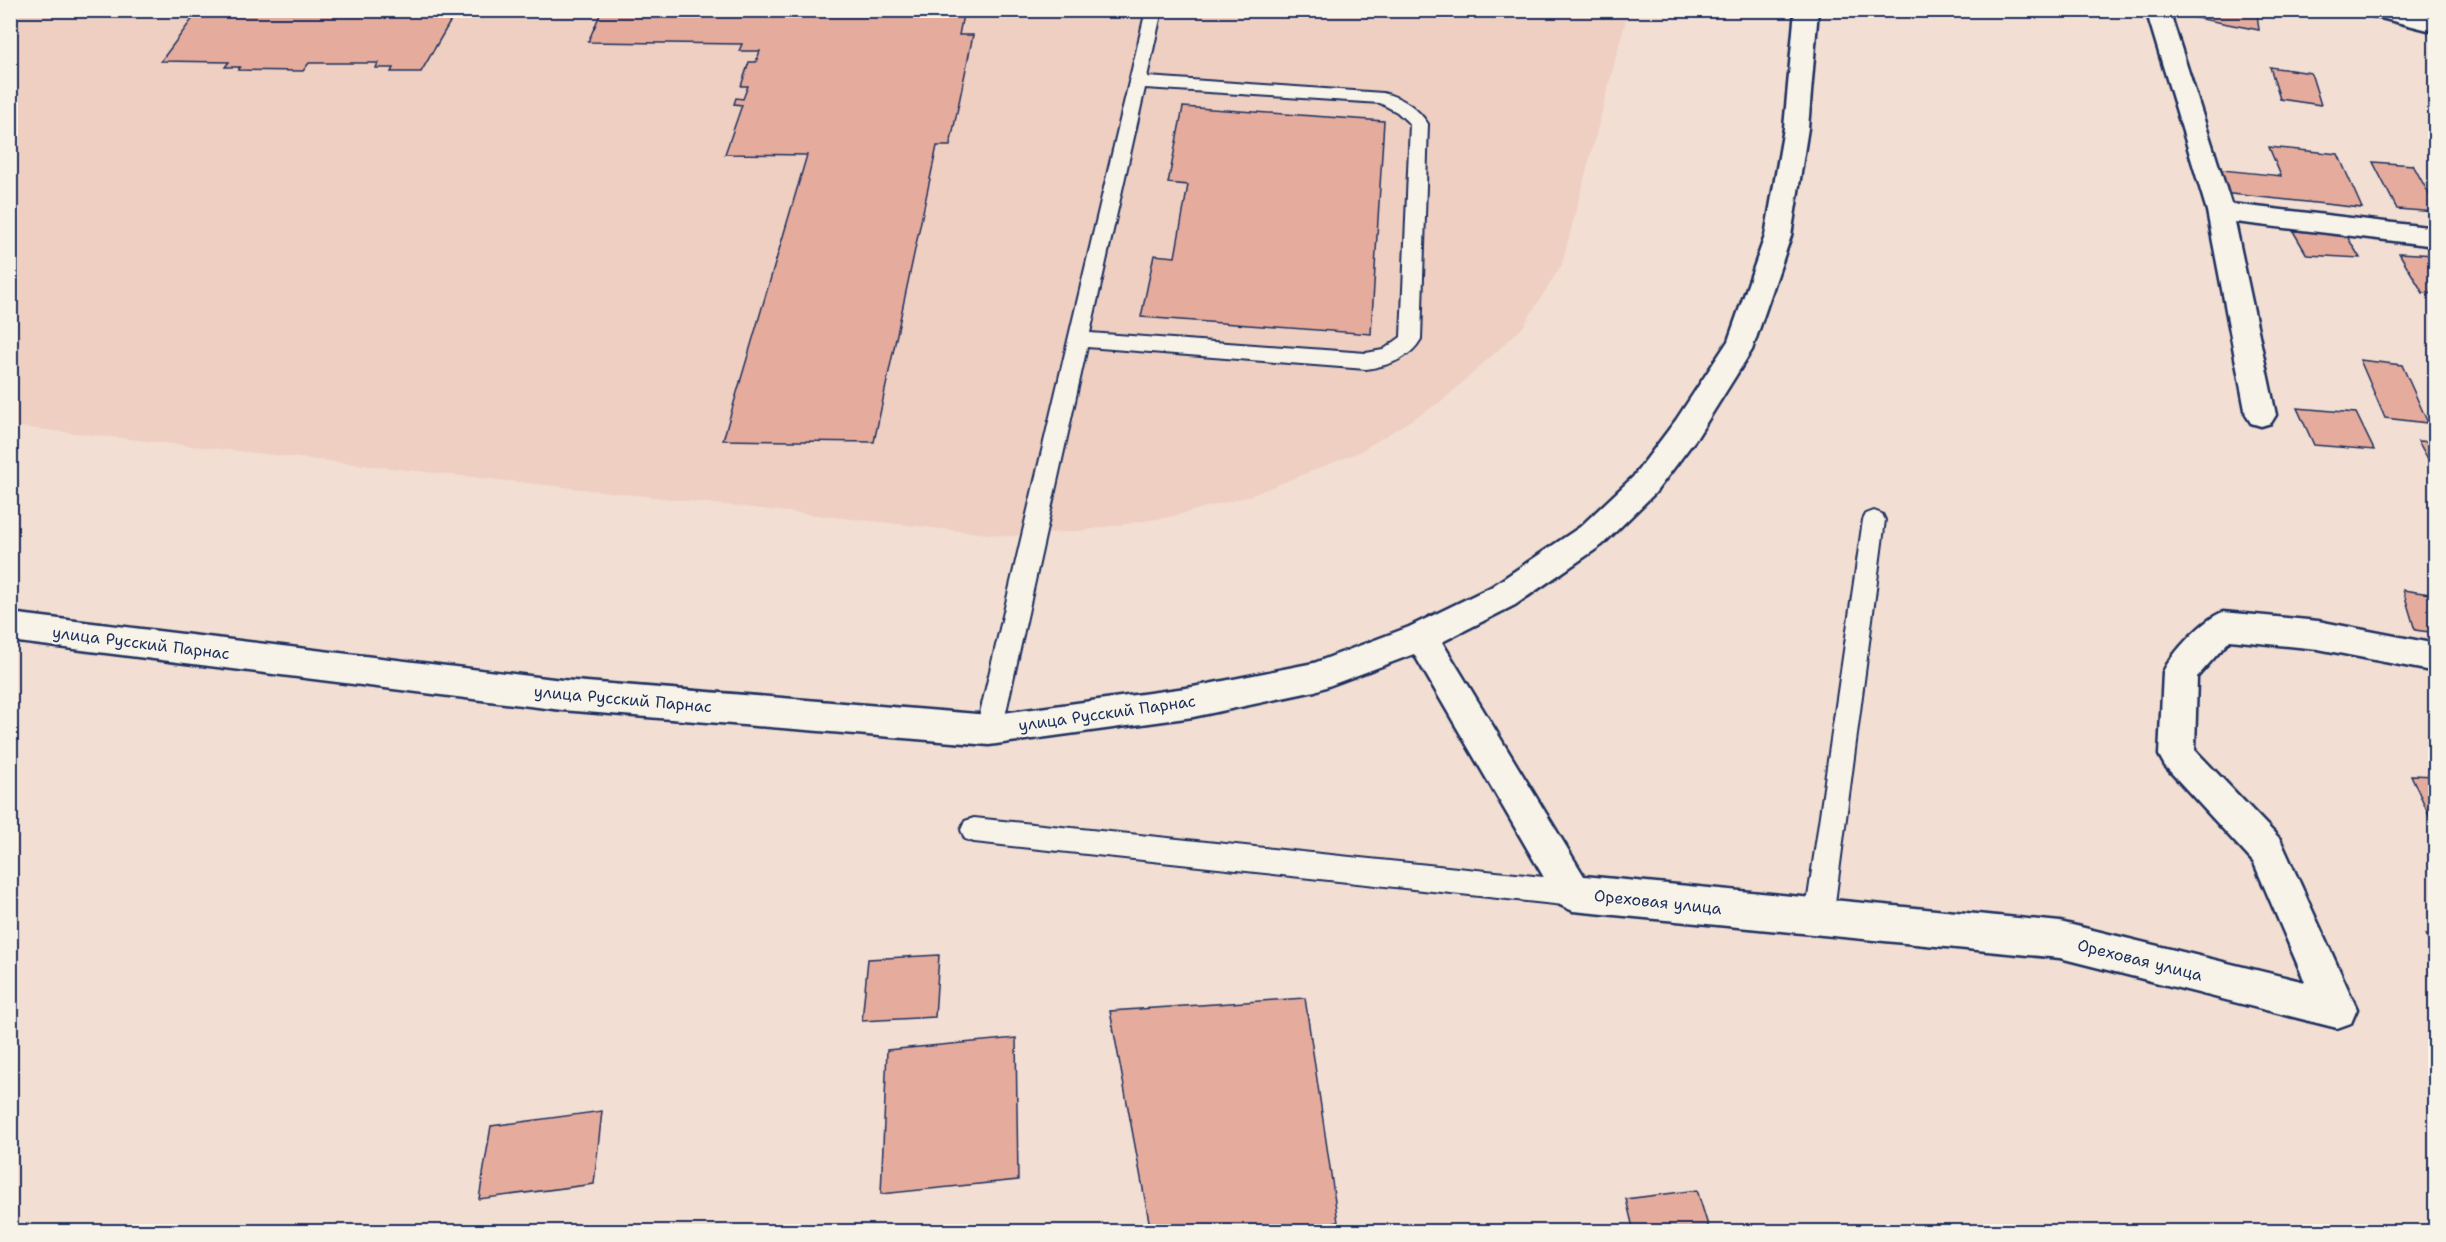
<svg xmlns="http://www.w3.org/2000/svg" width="2446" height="1242" font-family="'Shantell Sans',sans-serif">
  <rect width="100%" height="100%" fill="#f2ded2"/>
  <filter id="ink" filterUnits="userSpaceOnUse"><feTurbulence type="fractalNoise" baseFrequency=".0167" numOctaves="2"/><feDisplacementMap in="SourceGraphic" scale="12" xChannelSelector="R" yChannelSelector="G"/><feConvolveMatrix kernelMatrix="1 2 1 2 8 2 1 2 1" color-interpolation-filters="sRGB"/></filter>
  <g filter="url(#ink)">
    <path fill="#eecfc2" d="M11 11H1628L1562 264 1522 328 1442 401 1359 452 1249 496 1169 517 1079 531 1007 536 11 426Z"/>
    <path fill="#e5ac9d" stroke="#1b2f5e" stroke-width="1.5" d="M199 10H457L421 72H391L393 68H376L378 63H309L303 71 238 70 240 67H225L229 62 161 61Z
      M602 10H964L959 35H973L950 146H937L874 442 723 440 807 155 725 154 742 105 734 104 736 98 743 99 748 86H741L749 62H756L760 51H739L742 44 588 42Z
      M2191 10H2239L2257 14 2259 30 2191 17Z
      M2270 67 2311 73 2321 105 2280 99Z
      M1183 107 1384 121 1371 334 1141 317 1154 255 1175 257 1188 185 1168 183Z
      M2269 147 2338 154 2362 208 2222 193 2213 169 2281 176Z
      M2373 162 2413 165 2436 207V212L2397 209Z
      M2293 231 2345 233 2360 258 2307 255Z
      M2399 253 2436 255V294L2423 293Z
      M2360 360 2402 365 2428 423 2385 418Z
      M2297 408 2356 413 2374 450 2314 445Z
      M2418 441 2436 442V473Z
      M2403 590 2436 595V633L2415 630Z
      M2411 775 2436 776V830Z
      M2426 935H2436V955Z
      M939 955 935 1017 862 1021 868 959Z
      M1305 998 1338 1222 1266 1232H1151L1110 1011Z
      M1016 1038 1018 1180 881 1194 887 1050Z
      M602 1111 594 1184 479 1199 491 1126Z
      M1697 1190 1710 1232H1634L1626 1199Z"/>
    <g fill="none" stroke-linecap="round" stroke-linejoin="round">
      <defs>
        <path id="service" d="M1146 10H1162L1147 77 1383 93C1403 98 1417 107 1428 124L1421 339C1410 359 1387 366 1366 369L1087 347 1002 730 998 738 989 741 980 738 976 730ZM1145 88 1380 103 1397 112 1410 124 1401 337 1383 350 1366 353 1090 333Z
          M1874 511 1882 514 1885 520 1833 918 1829 927 1819 931 1809 927 1805 918 1863 520 1866 514Z
          M974 818 1573 880 1583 884 1587 893 1583 902 1573 906 974 842 965 839 961 830 965 821Z"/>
        <path id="minor" d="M1795 10H1818L1808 128 1791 236 1752 350 1698 436 1655 493 1602 545 1515 605 1442 642 1584 876 2060 922 2305 982 2254 863 2165 766 2159 755 2163 672C2172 653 2203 619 2223 612L2318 621 2436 644V672L2318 649 2230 640 2197 677 2195 750 2280 839 2357 1009 2351 1023 2337 1028 2060 958 1573 911 1560 905 1414 654 1315 691 1193 717 989 745 562 710 10 641V613L562 680 989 715 1193 687 1314 663 1409 627 1491 587 1580 527 1633 477 1676 420 1728 341 1765 236 1784 128Z
          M2146 10H2169L2231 204 2436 228V246L2235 222 2276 415 2271 423 2261 426 2251 423 2246 415 2207 211Z
          M2366 10H2406L2436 18V32L2369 15Z"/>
      </defs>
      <use href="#service" stroke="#1b2f5e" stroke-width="4"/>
      <use href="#minor" stroke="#1b2f5e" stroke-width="5"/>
      <use href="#service" fill="#f7f3e8" fill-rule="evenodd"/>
      <use href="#minor" fill="#f7f3e8" fill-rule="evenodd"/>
    </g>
  </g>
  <g text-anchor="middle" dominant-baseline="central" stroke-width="4.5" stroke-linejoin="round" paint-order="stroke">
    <g font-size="16" fill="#1b2f5e" stroke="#f7f3e8">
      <text transform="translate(141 643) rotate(7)">улица Русский Парнас</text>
      <text transform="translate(623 699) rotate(5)">улица Русский Парнас</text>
      <text transform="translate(1107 713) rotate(-8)">улица Русский Парнас</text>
      <text transform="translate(1658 902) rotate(6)">Ореховая улица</text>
      <text transform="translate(2140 960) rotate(14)">Ореховая улица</text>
    </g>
  </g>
  <rect width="2446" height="1242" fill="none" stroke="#f7f3e8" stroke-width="36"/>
  <rect x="18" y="18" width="2410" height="1206" fill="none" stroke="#1b2f5e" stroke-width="2" filter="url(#ink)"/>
</svg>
